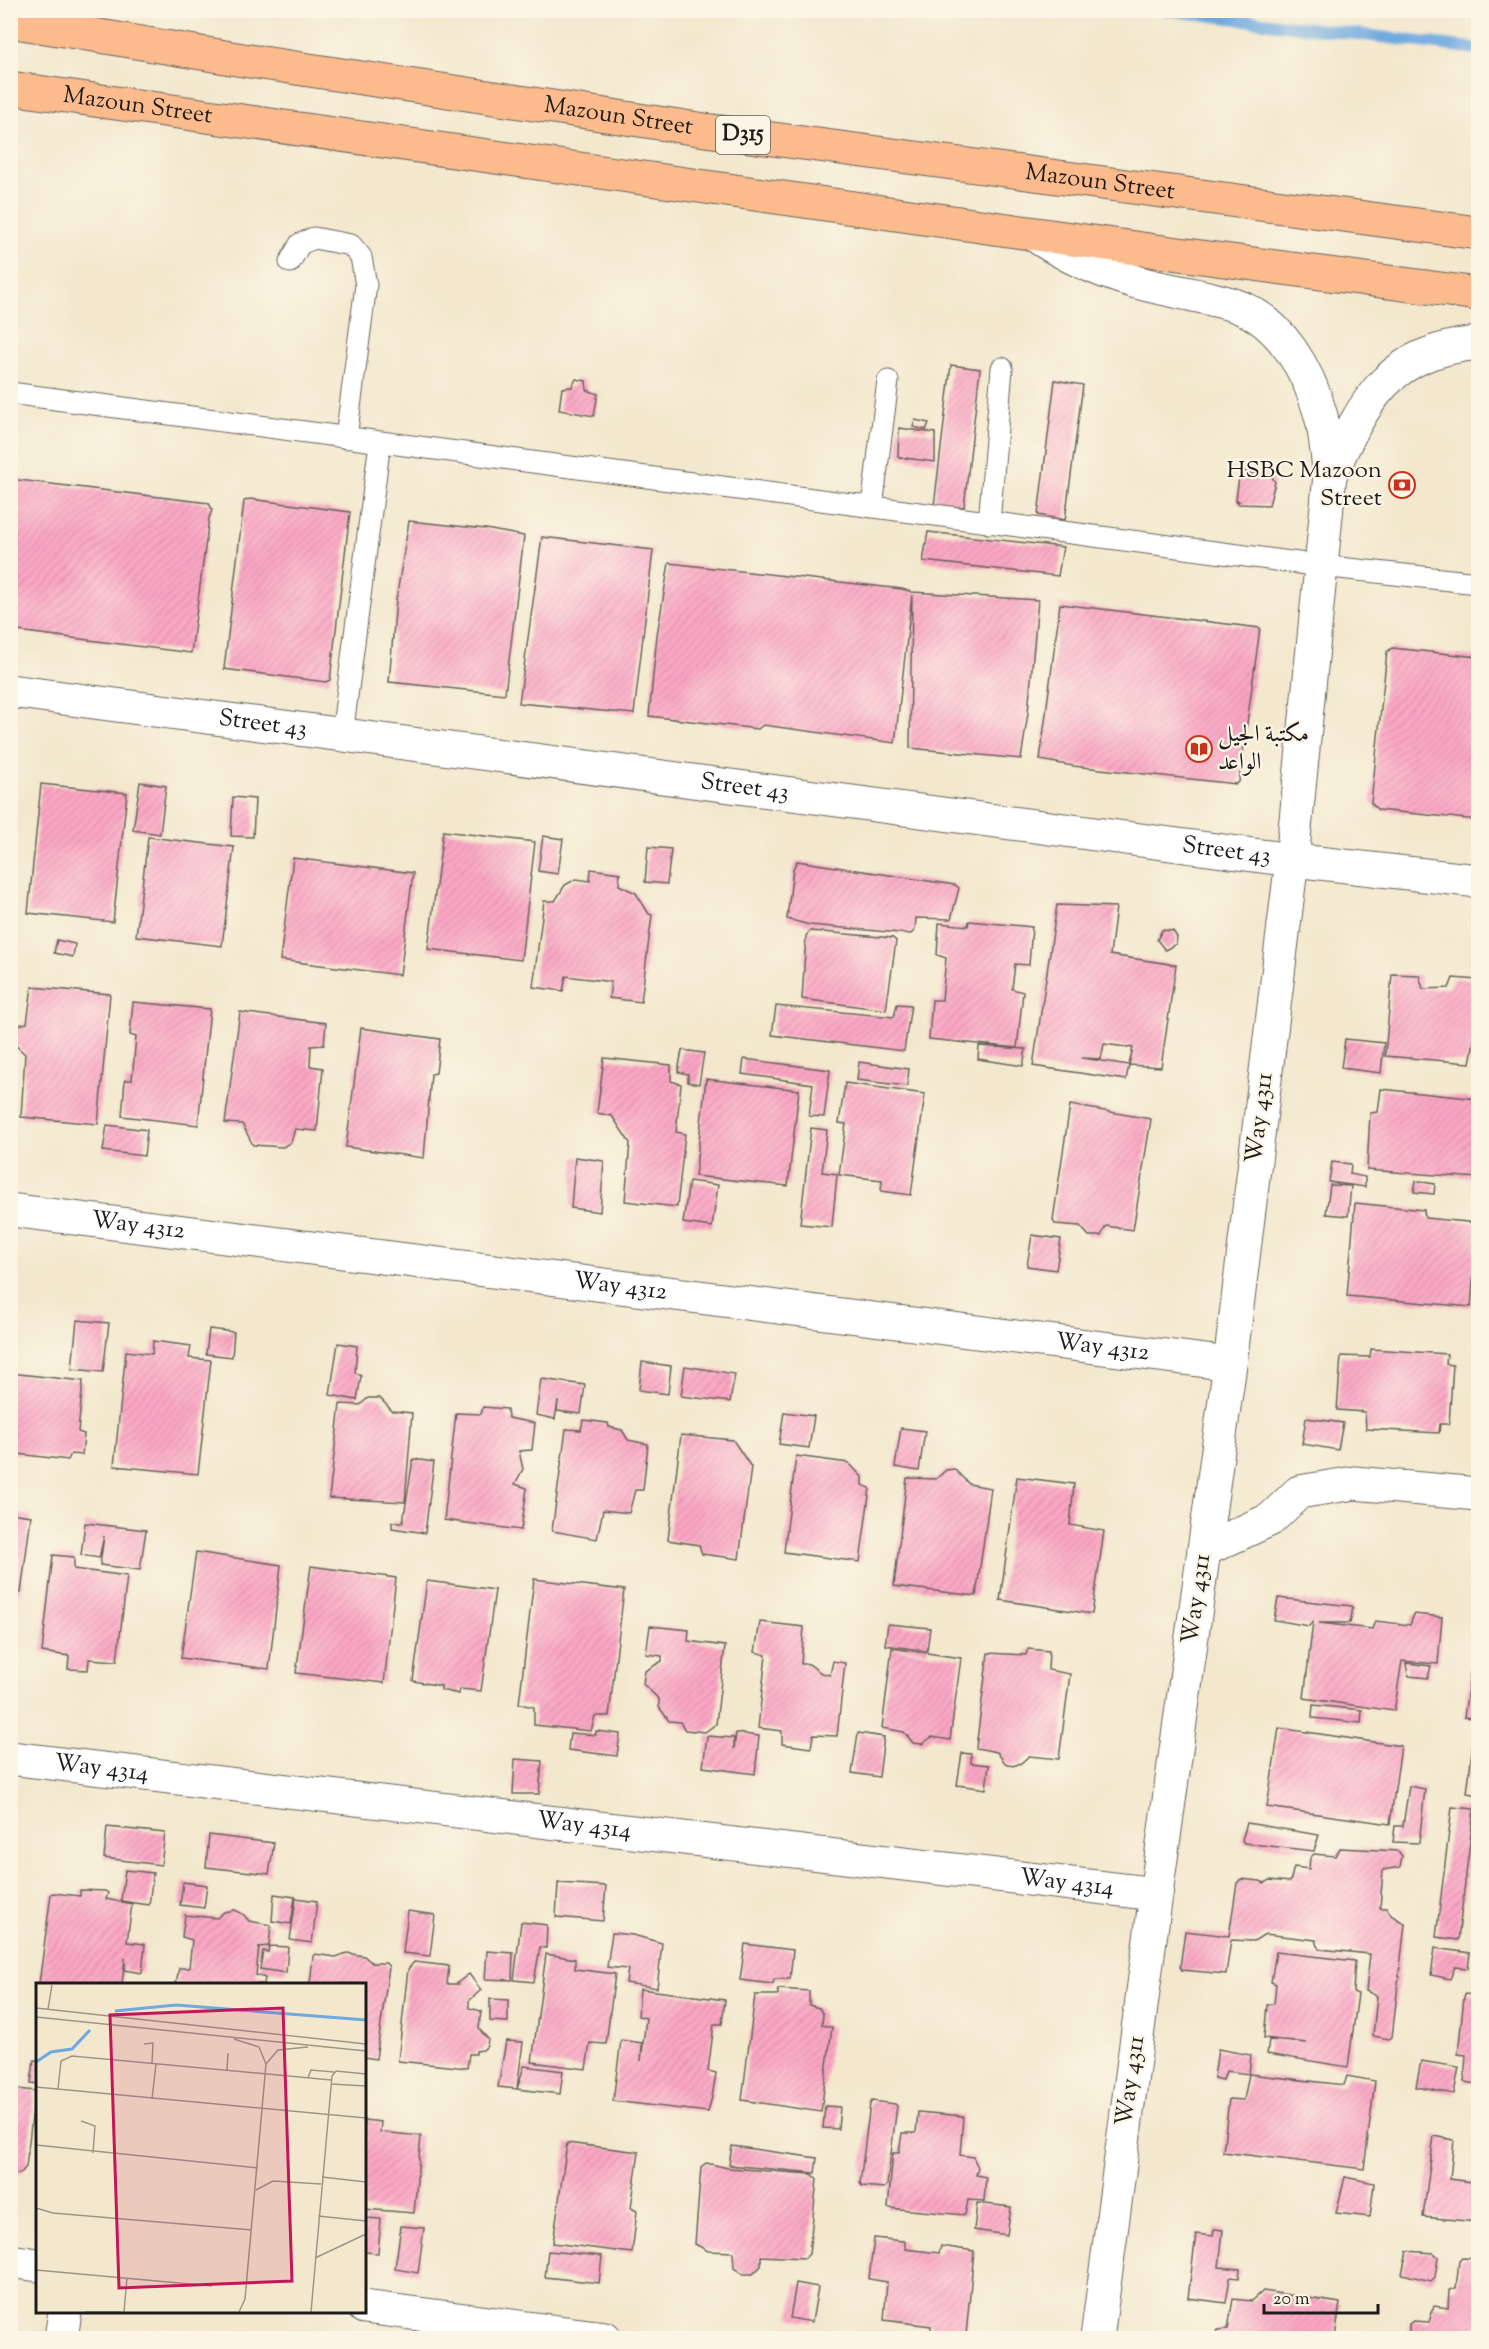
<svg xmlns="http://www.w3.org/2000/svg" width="1489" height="2349" font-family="'Sorts Mill Goudy',Amiri,serif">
  <defs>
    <pattern id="building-hatch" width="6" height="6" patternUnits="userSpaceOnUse" patternTransform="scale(1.5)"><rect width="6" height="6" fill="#fba7c5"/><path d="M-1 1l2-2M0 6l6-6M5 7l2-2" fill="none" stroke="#d78fa9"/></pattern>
  </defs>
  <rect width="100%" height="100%" fill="#fcf5e5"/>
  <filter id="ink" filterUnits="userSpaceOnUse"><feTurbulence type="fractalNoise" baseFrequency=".0167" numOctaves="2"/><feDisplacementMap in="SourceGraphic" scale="12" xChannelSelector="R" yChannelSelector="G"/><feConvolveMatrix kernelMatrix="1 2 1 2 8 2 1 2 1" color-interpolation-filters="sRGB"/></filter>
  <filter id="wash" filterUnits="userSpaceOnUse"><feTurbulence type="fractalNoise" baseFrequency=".008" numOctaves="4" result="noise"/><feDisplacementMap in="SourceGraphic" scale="24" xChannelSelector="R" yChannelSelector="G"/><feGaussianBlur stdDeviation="1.35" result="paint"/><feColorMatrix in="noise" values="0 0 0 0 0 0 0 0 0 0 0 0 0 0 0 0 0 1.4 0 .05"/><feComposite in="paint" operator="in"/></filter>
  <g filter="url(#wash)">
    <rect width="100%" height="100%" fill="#f3e8ce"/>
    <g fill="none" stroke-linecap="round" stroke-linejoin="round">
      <path stroke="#6ea9df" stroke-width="12" d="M1165 10 1478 49"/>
    </g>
    <g id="blocks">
      <path fill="url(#building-hatch)" fill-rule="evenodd" d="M951 365 980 369 964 507 934 506Z
        M576 379 586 381 587 390 598 394 594 416 559 410 562 388 572 387Z
        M1055 380 1083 385 1065 520 1038 515Z
        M915 420 929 423 926 430 913 427Z
        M899 428 935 433V462L898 457Z
        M1240 471 1272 477 1275 482 1269 505 1239 504 1236 501H1239L1236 499Z
        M10 479 209 503 212 510 209 518 191 653 10 630Z
        M250 499 350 512 330 680 326 682 224 669 244 501Z
        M409 521 486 529 524 536 505 694 389 682 396 600Z
        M928 532 1063 547 1058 576 923 561Z
        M542 537 653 550 634 714 519 703Z
        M669 563 902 589 912 592 1038 600 1028 713 1021 759 910 748 912 595 895 743 763 725 758 729 649 716 657 635Z
        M1060 604 1260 628 1239 782 1236 784 1073 766 1040 760Z
        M1392 648 1478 657V820L1378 810 1371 803 1387 652Z
        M140 782 166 786 160 834 133 830Z
        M41 784 127 793 113 922 28 913Z
        M233 797 255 799 253 837 231 836Z
        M443 831 535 842 521 960 428 949Z
        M543 836 563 839 558 874 538 871Z
        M148 837 234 847 222 946 136 936Z
        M648 847 671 849 667 884 645 882Z
        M293 858 413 873 400 975 280 960Z
        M797 861 955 885 959 888 951 919 916 918 915 930 911 934 810 925 787 919 793 869Z
        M591 869 620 873 619 885 636 893 649 914 652 915 641 1002 609 998 611 982 590 979 566 976 563 991 533 987 544 901H555L565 885 576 879 590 881Z
        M1057 905 1116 907 1110 955 1176 965 1161 1067 1129 1065 1126 1080 1033 1066ZM1104 1044 1133 1048 1129 1065 1082 1058 1101 1059Z
        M969 921 1032 927 1029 965 1015 964 1012 989 1023 992 1017 1048 929 1039 932 1000H942L946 958 937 955 939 923 968 926Z
        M1162 930 1173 931 1177 937 1176 944 1165 950 1157 940Z
        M810 931 893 938 896 941 886 1010 802 999 806 936Z
        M57 940 75 944 73 957 54 953Z
        M1392 974 1419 975 1423 989 1449 988 1453 978 1478 980V1031H1476L1470 1063 1385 1056Z
        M32 987 110 994 98 1124 21 1117 25 1054 14 1044 12 1034 19 1025 27 1023Z
        M133 1002 210 1009 198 1125 122 1116 125 1080H132L136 1037 130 1035Z
        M897 1004 911 1005 904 1051 772 1035 776 1006 894 1017Z
        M240 1012 326 1023 324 1045 311 1046 310 1066 323 1068 317 1131 295 1129 291 1142 283 1147 253 1145 242 1124 225 1123Z
        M361 1028 440 1039 436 1073 431 1074 424 1158 346 1147Z
        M1345 1039 1384 1043 1381 1073 1341 1068Z
        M979 1046 1026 1049 1023 1066 978 1059Z
        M682 1050 704 1053 699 1084 688 1082V1074L678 1072Z
        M604 1058 671 1065V1081L681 1084 676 1132 685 1134 677 1207 625 1201 630 1143 612 1116 597 1113Z
        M744 1059 830 1070 824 1117 809 1116 813 1084 742 1074Z
        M859 1062 909 1069 907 1086 857 1080Z
        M706 1079 799 1090 788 1186 695 1176Z
        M845 1083 925 1094 911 1195 881 1191 882 1180 839 1175 846 1124 839 1123Z
        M1381 1089 1478 1099V1178L1367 1170 1370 1113 1378 1112Z
        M1070 1105 1151 1119 1133 1230 1106 1226 1101 1236H1089L1080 1226 1055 1224 1053 1220Z
        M107 1125 147 1130 144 1156 103 1151Z
        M811 1128 827 1130 822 1172 837 1174 832 1227 800 1224Z
        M575 1157 604 1161 600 1212 571 1208Z
        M1332 1162 1351 1164 1350 1174 1365 1177V1187L1329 1182Z
        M689 1181 718 1185 712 1227 683 1223Z
        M1416 1181 1435 1184 1434 1194 1414 1192Z
        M1330 1185 1351 1186 1348 1216 1326 1214Z
        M1355 1203 1424 1210 1425 1218 1478 1223 1471 1307 1347 1296Z
        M1032 1235 1061 1239 1056 1270 1027 1266Z
        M77 1320 109 1323 103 1372 72 1369Z
        M209 1329 234 1332 232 1357 206 1354Z
        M153 1341 191 1346 189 1358 211 1360 198 1474 114 1466 126 1351 152 1354Z
        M338 1343 357 1346 355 1372 361 1376 357 1400 330 1395Z
        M1371 1349 1447 1354 1446 1364 1453 1365 1449 1424H1440L1439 1433 1366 1429 1365 1412 1337 1410 1341 1356 1370 1357Z
        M642 1362 671 1366 668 1394 639 1390Z
        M685 1366 735 1374 730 1402 681 1396Z
        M10 1373 83 1381 78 1432 84 1434 82 1455 71 1454 68 1460 10 1453Z
        M541 1379 585 1385 581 1414 557 1411 558 1401 555 1419 536 1415Z
        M368 1398H380L392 1411 412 1413 405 1502 329 1498 340 1404 360 1405Z
        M483 1407 507 1409 508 1418 535 1423 532 1450 519 1451 523 1469 515 1484 527 1488 521 1530 444 1520 456 1413 481 1414Z
        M784 1412 814 1416 809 1448 779 1444Z
        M1306 1418 1343 1423 1338 1450 1302 1444Z
        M583 1420 608 1423 609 1427 622 1430 628 1440 648 1444 643 1490H635L629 1513 603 1510 597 1539 552 1531 566 1429 581 1430Z
        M901 1428 925 1431 919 1471 895 1467Z
        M681 1435 733 1440 751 1467 739 1559 702 1554 699 1545 668 1540Z
        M796 1456 849 1463 862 1477V1485L870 1488 860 1562 784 1552Z
        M413 1459 434 1462 425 1533 392 1528V1522H403Z
        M954 1469 969 1484 991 1488 976 1596 894 1586 907 1478 936 1479 946 1470Z
        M1017 1477 1074 1484 1070 1525 1104 1531 1092 1614 1000 1600Z
        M10 1513 31 1516 21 1593 10 1592Z
        M85 1523 146 1530 140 1570 100 1565 104 1536 99 1558 81 1555Z
        M196 1552 281 1565 269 1669 181 1658Z
        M53 1555 74 1557V1569L127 1576 117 1661 89 1659 88 1670 68 1669 69 1656 42 1652Z
        M311 1566 396 1578 384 1683 296 1673Z
        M534 1579 624 1590 609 1716H595L591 1731 534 1725V1707L519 1704Z
        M427 1581 495 1590 481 1691 460 1689 459 1694 441 1690V1686L413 1681Z
        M1278 1598 1352 1606 1353 1608 1350 1623H1319L1372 1629 1375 1621 1410 1625 1414 1614 1442 1617 1438 1664 1402 1661 1394 1711 1304 1698 1313 1622 1309 1626 1274 1620Z
        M760 1622 804 1627 801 1664H809L821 1673 830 1675 833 1661 845 1663 837 1736 813 1735 811 1748 782 1744V1731L758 1728 766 1655 755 1652Z
        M888 1624 930 1628 927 1651 885 1645Z
        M650 1626 689 1630 688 1641 725 1646 716 1724 705 1732 685 1730 680 1722 669 1721 659 1707V1699L643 1684 645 1671 662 1661V1656L646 1654Z
        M10 1642 15 1643 12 1664H10Z
        M892 1648 961 1658 950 1740 932 1737 922 1744 913 1743 904 1732 882 1728Z
        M1028 1649 1049 1651 1048 1670 1070 1674 1059 1759 1029 1756 1021 1763 1013 1766 1005 1763 997 1752 976 1748 988 1653 1026 1655Z
        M1406 1663 1431 1666 1428 1678 1408 1676Z
        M1471 1667 1478 1668V1719L1464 1717Z
        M1313 1705 1362 1710 1361 1723 1313 1718 1312 1717Z
        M1475 1727H1478V1795L1467 1793Z
        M1279 1728 1401 1746 1390 1824 1267 1807Z
        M596 1731 620 1734 617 1756 568 1750 570 1733 596 1735Z
        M736 1733 759 1736 755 1774 703 1767 707 1736 734 1738V1749Z
        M858 1733 884 1737 879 1777 852 1773Z
        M962 1753 971 1754V1763L989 1765 986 1789 957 1785Z
        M515 1759 542 1761 539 1794H513Z
        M1409 1786 1425 1789 1419 1843 1393 1842 1395 1826H1403Z
        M1452 1807 1474 1809 1458 1940 1436 1937Z
        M1247 1823 1319 1835 1314 1851 1244 1843 1242 1840Z
        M107 1827 165 1833 161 1865 104 1858Z
        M209 1835 274 1843 269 1874 206 1867Z
        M1340 1848 1398 1851 1402 1856 1400 1867 1383 1870 1380 1908H1387L1391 1915 1405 1924 1392 2037 1389 2039 1373 2036 1377 1996 1366 1991 1370 1954 1319 1949 1316 1940 1265 1934 1254 1941 1231 1940 1226 1974 1182 1970 1180 1967 1185 1931 1229 1936 1237 1883 1241 1879 1260 1881 1265 1883 1269 1880 1290 1882 1294 1867 1309 1869 1310 1858 1314 1854 1335 1856Z
        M125 1870 153 1873 149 1905 121 1901Z
        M183 1882 207 1885 204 1908 180 1905Z
        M558 1883 606 1886 603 1921 556 1917Z
        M80 1890 105 1891 108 1893 106 1899 132 1904 127 1942 145 1944 142 1973 125 1970V1958L122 1984H39L51 1894 53 1893 80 1896Z
        M274 1894 295 1897 291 1924 272 1921Z
        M296 1898 317 1901 312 1943 290 1940Z
        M235 1910 243 1914 249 1921 271 1925 269 1946 259 1947 256 1975 265 1978 264 1984H176L179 1968H189L192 1940 182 1937 185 1915 217 1918 224 1912Z
        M408 1911 435 1915 430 1956 403 1953Z
        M521 1922 547 1925 546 1948 540 1947 534 1982 514 1980Z
        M612 1933 633 1935 662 1943 657 1988 626 1983 628 1969 607 1967Z
        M745 1944 793 1950 790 1979H774L773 1984 740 1980Z
        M269 1946 288 1947 286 1973 260 1969 263 1951 268 1952Z
        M1435 1948 1470 1953 1468 1968 1455 1967 1450 1979 1431 1975Z
        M487 1951 513 1953 512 1980 485 1979Z
        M1276 1952 1355 1961 1353 1992 1358 1994 1348 2067 1267 2054 1269 2040 1307 2043 1264 2038 1267 2005 1274 2004 1276 1984 1271 1982Z
        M347 1953 364 1956 372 1963H386L389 1967 376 2059 364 2057V1984H310L313 1956 315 1954 336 1957Z
        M546 1954 575 1959V1969L615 1974 606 2044 590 2043 586 2069 532 2062Z
        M414 1962 449 1966 447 1984H458L457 1983 469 1974 481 1990 469 2001V2008L481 2011 479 2029 488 2039 487 2046 483 2050 476 2051V2054H469L467 2068 398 2061 408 1969Z
        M1477 1974H1478V2084L1464 2082 1466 2055 1458 2054 1464 1997 1465 1994 1474 1995Z
        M640 1989 725 2000 722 2024H714L708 2071 716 2073 712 2097 708 2112 613 2101 621 2040 642 2043 641 2061 646 2018 638 2016Z
        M778 1989 809 1991V2005L819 2008 823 2014 822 2025 832 2027 821 2112 742 2100 755 1995H778Z
        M490 1999 508 2000V2022L490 2021Z
        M506 2041 523 2042 517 2089 498 2087Z
        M1218 2049 1251 2055 1249 2074 1226 2071 1223 2080 1214 2078Z
        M34 2060H38V2084L31 2083Z
        M1421 2061 1459 2067 1454 2094 1416 2087Z
        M524 2066 563 2071 560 2094 517 2089Z
        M1249 2074 1344 2085 1347 2076 1375 2081 1364 2169 1223 2152 1229 2099 1244 2100Z
        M10 2088 35 2091 26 2167 20 2174H10Z
        M872 2101 895 2104 897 2106 887 2185 884 2188 862 2186 860 2183 870 2104Z
        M825 2106 840 2107 838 2129 823 2128Z
        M918 2112 963 2116 960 2155 973 2157 978 2167 976 2175 986 2177 984 2201 968 2200 965 2215 888 2208 893 2153H899L902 2133H916Z
        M364 2120 381 2122 380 2132 421 2136 414 2213 364 2209Z
        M1434 2136 1454 2140 1450 2179 1478 2183V2222L1423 2217Z
        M567 2143 639 2152 631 2208 637 2211 632 2253 553 2243Z
        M732 2146 817 2158 815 2173 729 2165Z
        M706 2163 728 2168 812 2174 817 2179 809 2254 805 2258 761 2256V2266L753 2274H743L734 2268 733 2252 708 2251 695 2244 701 2167Z
        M1345 2177 1374 2183 1370 2217 1336 2213Z
        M977 2203 1011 2207 1007 2235 974 2230Z
        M364 2218 381 2219 378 2253 364 2252Z
        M401 2226 424 2228 418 2273 395 2269Z
        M1214 2229 1223 2230 1219 2267 1240 2269 1239 2278 1230 2277 1226 2303 1188 2298 1196 2234 1213 2236Z
        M874 2238 903 2241 905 2242V2249L939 2253 941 2246 974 2251 966 2335 931 2332V2326L884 2320 887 2282 869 2279Z
        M548 2251 602 2256 599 2283 545 2277Z
        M1407 2251 1434 2253 1438 2257 1435 2277 1431 2281 1402 2274Z
        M1462 2258 1478 2259V2338H1409V2324L1413 2321 1429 2322 1434 2306 1448 2308 1449 2290 1456 2288 1459 2261Z
        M796 2283 818 2287 812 2322 790 2318Z
        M1263 2291 1340 2303 1335 2338H1213L1218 2330 1228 2329 1233 2299 1252 2301Z"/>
    </g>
  </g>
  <g filter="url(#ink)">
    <use href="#blocks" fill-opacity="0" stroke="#67635a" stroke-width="1.5"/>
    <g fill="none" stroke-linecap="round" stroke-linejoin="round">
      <defs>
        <path id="service" d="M290 262 300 244 314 238 351 245 361 257 366 285 346 438
          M10 393 1321 566 1478 583
          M872 507 888 381
          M989 523 1002 368
          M342 735 380 442"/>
        <g id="minor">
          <path id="s1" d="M10 1210 1230 1364"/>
          <path d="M1204 1550 1271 1519 1299 1492 1354 1483 1478 1494"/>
          <path id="s2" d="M10 1758 1156 1894"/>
          <path d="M10 2261 38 2265"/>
          <path d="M364 2307 605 2338"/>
          <path d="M61 2338 65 2312"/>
        </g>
        <g id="tertiary">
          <path d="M1033 234C1065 256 1098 271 1136 282 1168 291 1202 295 1234 305 1281 320 1309 372 1321 416 1326 435 1327 456 1330 475L1292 860 1230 1364 1156 1894 1097 2338"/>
          <path d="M1330 475C1365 400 1387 352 1478 343"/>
          <path id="s3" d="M10 691 1292 860 1478 881"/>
        </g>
        <g id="primary">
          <path id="s4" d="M10 21 243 60 705 130 1478 233"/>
          <path id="s5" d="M10 88 1149 250 1478 294"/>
        </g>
      </defs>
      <use href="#service" stroke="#67635a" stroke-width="23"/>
      <use href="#minor" stroke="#67635a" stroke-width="35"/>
      <use href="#tertiary" stroke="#67635a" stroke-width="35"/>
      <use href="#primary" stroke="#67635a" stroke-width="35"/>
      <use href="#service" stroke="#fff" stroke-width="21"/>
      <use href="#minor" stroke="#fff" stroke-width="33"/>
      <use href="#tertiary" stroke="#fff" stroke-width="33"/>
      <use href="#primary" stroke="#fbbb8d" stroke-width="33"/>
    </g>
  </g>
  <defs>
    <symbol id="bank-ring" viewBox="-11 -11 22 22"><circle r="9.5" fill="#fcf5e5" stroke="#c8321e" stroke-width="1.5"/><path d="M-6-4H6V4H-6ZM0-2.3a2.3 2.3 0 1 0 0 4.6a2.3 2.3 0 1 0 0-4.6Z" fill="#c8321e"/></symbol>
    <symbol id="library-ring" viewBox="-11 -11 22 22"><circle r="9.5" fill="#fcf5e5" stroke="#c8321e" stroke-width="1.5"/><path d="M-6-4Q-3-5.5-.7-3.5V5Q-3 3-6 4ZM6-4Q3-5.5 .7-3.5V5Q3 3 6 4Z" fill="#c8321e"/></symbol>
  </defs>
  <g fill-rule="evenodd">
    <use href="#bank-ring" x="1387" y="470" width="30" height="30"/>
    <use href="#library-ring" x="1184" y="734" width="30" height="30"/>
  </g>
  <g text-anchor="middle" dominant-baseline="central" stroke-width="4.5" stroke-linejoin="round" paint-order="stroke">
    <rect fill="#fcf5e5" stroke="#5f5d58" stroke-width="1.5" x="716" y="116" width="54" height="38" rx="4.5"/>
    <g font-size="22" font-weight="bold" fill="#1c1c1c">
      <text x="743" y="135">D315</text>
    </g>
    <g font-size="24" fill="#1c1c1c" stroke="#fcf5e5">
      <text stroke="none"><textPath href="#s5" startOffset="129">Mazoun Street</textPath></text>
      <text stroke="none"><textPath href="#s4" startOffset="616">Mazoun Street</textPath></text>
      <text stroke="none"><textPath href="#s4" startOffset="1102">Mazoun Street</textPath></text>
      <text stroke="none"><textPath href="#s3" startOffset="255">Street 43</textPath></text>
      <text stroke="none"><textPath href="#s3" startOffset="741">Street 43</textPath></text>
      <text stroke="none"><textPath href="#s3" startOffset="1227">Street 43</textPath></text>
      <text transform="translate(1260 1118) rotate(-83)">Way 4311</text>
      <text stroke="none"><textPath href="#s1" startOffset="129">Way 4312</textPath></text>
      <text stroke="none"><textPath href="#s1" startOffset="615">Way 4312</textPath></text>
      <text stroke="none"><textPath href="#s1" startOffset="1101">Way 4312</textPath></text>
      <text transform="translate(1197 1599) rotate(-82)">Way 4311</text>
      <text stroke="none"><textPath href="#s2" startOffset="92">Way 4314</textPath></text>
      <text stroke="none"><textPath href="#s2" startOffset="578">Way 4314</textPath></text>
      <text stroke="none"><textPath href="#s2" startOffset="1064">Way 4314</textPath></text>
      <text transform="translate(1131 2081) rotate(-82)">Way 4311</text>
    </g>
    <g font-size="24" fill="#1c1c1c" stroke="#fcf5e5" text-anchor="end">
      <text x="1382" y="471">HSBC Mazoon<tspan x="1382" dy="28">Street</tspan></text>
      <text x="1218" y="735" text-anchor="start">مكتبة الجيل<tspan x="1218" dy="28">الواعد</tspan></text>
    </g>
  </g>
  <g transform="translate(36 1983)">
    <rect width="330" height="330" fill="#f3e8ce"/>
    <path fill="none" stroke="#6ea9df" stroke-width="3" d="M79 28 140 22 330 37M0 79 15 69 36 66 54 47"/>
    <path fill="none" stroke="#9d9687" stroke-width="1.5" d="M0 25 330 61M12 26 16 2M0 34 330 68M198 56 223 64 230 81 209 316 203 329M108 61 117 60 116 81M230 81 242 67 272 64M191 88 192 70M272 95 275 87 298 89M295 101 330 103M0 104 330 135M22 106 25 78 36 73 295 97M116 116 120 81M45 138 59 143 57 170M0 162 222 185M286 194 330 199M220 207 237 198 285 201M0 225 17 230 216 247M282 233 330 238M279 275 330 251M0 287 176 303M49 329H85M88 329 91 295M275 329 296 93 300 88 330 91"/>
    <path fill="#c2185b" fill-opacity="0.15" stroke="#c2185b" stroke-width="3" d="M247 25 256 298 83 305 74 32Z"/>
    <rect width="330" height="330" fill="none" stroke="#1c1c1c" stroke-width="3"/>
  </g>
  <rect width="1489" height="2349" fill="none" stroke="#fcf5e5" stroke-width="36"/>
  <path d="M1264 2304v9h114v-9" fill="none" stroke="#1c1c1c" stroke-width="3"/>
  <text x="1273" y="2304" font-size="18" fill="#1c1c1c" stroke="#fcf5e5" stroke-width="4.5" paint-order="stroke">20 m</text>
</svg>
